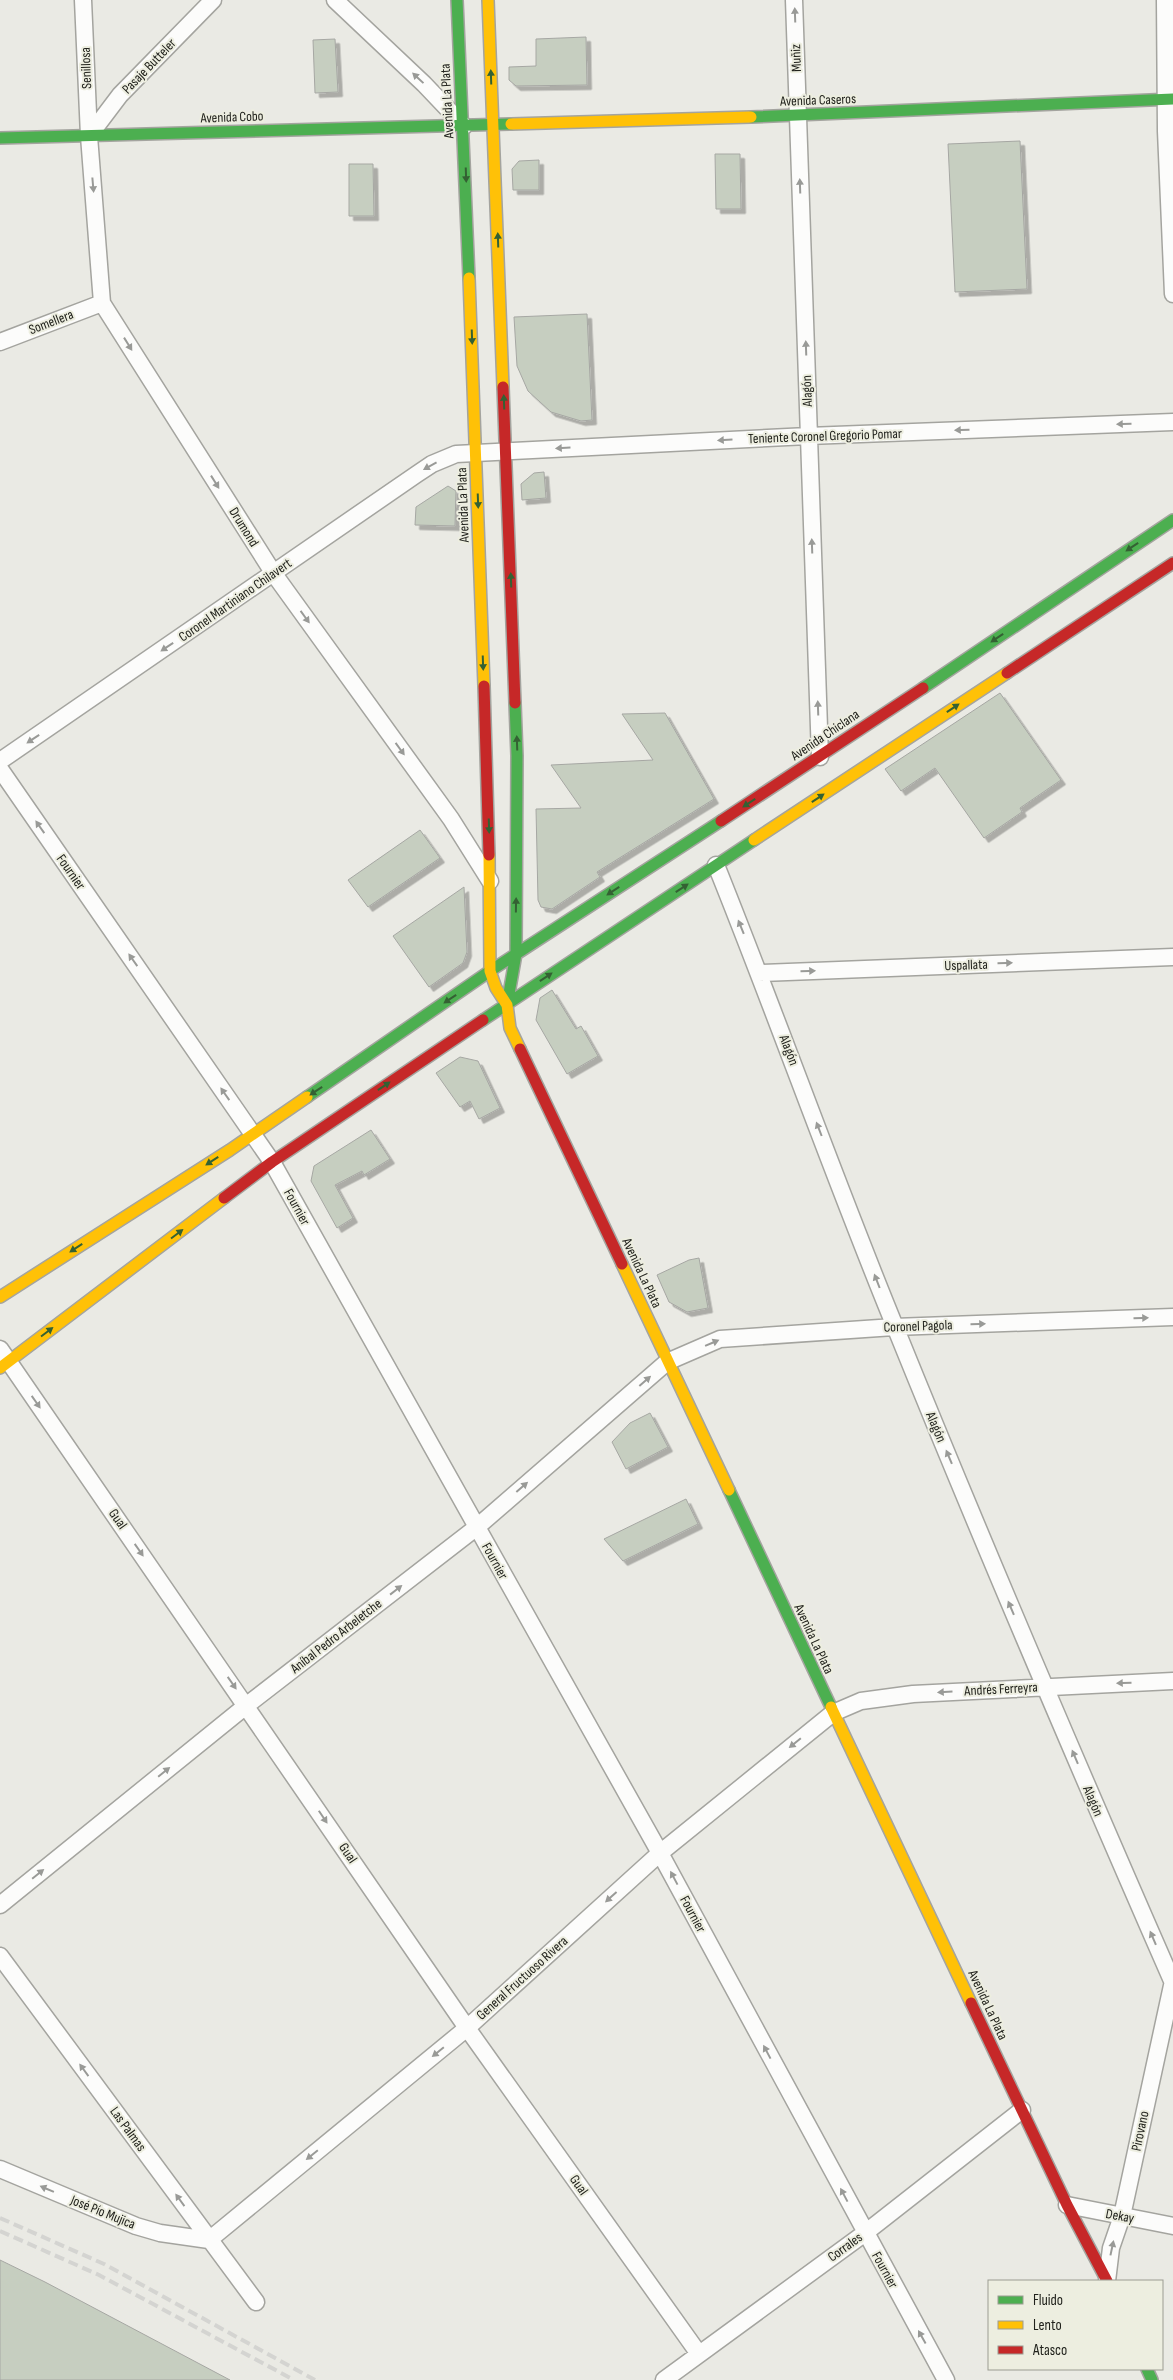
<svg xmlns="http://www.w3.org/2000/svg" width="1173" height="2380" font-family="'Sofia Sans Condensed',sans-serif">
  <defs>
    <filter id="shadow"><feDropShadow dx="4.5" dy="4.5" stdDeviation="0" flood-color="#0004"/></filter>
  </defs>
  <rect width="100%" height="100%" fill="#eaeae4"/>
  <path fill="#c6cec0" stroke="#a6a7a3" filter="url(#shadow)" d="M586 37 587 85 516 86 509 80V67L536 66V39Z
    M335 39 338 92 315 93 313 40Z
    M1020 141 1027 289 955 292 948 144Z
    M715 154H740L741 209H716Z
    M539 160V190H513L512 169 519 161Z
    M349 164H373L374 216H349Z
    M587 314 592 420 581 421 551 412 528 391 517 366 514 317Z
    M544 472 546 498 522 500 521 484 534 473Z
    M448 486 456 491 455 526 415 525 416 507Z
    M1000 693 1061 780 1020 808 1022 812 984 838 935 768 901 791 885 769Z
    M665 713 714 799 597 872 600 877 552 909 541 907 538 900 536 809 581 808 551 765 653 760 622 714Z
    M420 830 440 858 368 907 348 880Z
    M464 887 467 952 463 963 429 987 393 936Z
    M552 990 576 1029 581 1026 598 1056 567 1074 536 1020 540 998Z
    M460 1057 478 1061 500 1108 479 1119 470 1101 460 1107 436 1073Z
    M371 1130 390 1159 364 1175 362 1171 335 1185 353 1218 337 1228 311 1181 314 1166Z
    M699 1258 708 1308 687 1312 669 1302 657 1275 689 1260Z
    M650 1413 668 1447 626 1469 612 1442 630 1423Z
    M686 1499 698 1524 623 1561 604 1539Z
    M0 2260 45 2282 230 2380H0Z"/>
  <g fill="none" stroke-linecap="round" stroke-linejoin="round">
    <defs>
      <path id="street" d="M83 0 89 136 102 303 274 574 451 819 490 881
        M335 0 424 84 464 126
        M794 0 820 757
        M1165 0 1166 131 1173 294
        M89 136 120 95 213 0
        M0 342 102 303
        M0 761 417 474 432 464 456 454 808 436 1173 422
        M0 769 272 1162 660 1853 946 2380
        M716 865C778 1019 833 1176 896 1329 985 1549 1078 1766 1173 1983
        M759 973 1173 957
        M0 1349 467 2028 699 2354
        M0 1905 247 1705 477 1527 667 1362 720 1339 894 1327 1173 1317
        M0 1956 256 2302
        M0 2169 136 2226 160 2233 209 2240
        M1067 2205 1173 2226
        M209 2240 467 2028 660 1853 833 1713 861 1701 913 1694 1173 1681
        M1107 2281 1111 2248 1122 2216 1173 1981
        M664 2380 865 2233 1022 2110"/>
      <path id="fast" d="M457 0 469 278
        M751 117 1173 99
        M0 138 511 124
        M923 688 1173 520
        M507 1005 516 954 517 756 515 703
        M483 1020 754 840
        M307 1097 490 971 721 821
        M729 1490 831 1707
        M1147 2369 1152 2380"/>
      <path id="slow" d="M488 0 503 387
        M511 124 751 117
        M469 278 484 686
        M754 840 1007 673
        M489 855 490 971 496 988 507 1005 510 1028 520 1049
        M622 1264 729 1490
        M0 1297 230 1150 307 1097
        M0 1368 224 1198
        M831 1707 971 2003"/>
      <path id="jam" d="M503 387 515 703
        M1007 673 1173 563
        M484 686 489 855
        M721 821 923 688
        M520 1049 622 1264
        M224 1198 272 1162 483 1020
        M971 2003 1067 2205 1107 2281"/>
    </defs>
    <use href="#street" stroke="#a4a49f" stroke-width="19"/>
    <use href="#fast" stroke="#a4a49f" stroke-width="14"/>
    <use href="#slow" stroke="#a4a49f" stroke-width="14"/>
    <use href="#jam" stroke="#a4a49f" stroke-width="14"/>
    <use href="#street" stroke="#fcfcfb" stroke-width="16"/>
    <use href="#fast" stroke="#4caf50" stroke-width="11"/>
    <use href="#slow" stroke="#ffc107" stroke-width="11"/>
    <use href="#jam" stroke="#c62828" stroke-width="11"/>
    <path stroke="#d4d4d1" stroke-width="4" stroke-dasharray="10 5" stroke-linecap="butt" d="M0 2218 104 2264 315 2380
      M0 2231 99 2275 294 2380"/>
  </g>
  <defs><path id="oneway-solid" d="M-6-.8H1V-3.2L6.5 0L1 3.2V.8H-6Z" transform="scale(1.25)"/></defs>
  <g fill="#999a97">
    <use href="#oneway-solid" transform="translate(795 15) rotate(-92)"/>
    <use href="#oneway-solid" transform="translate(418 78) rotate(-137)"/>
    <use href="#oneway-solid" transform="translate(93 185) rotate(85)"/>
    <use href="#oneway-solid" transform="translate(800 186) rotate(-92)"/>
    <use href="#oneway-solid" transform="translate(128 344) rotate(58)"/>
    <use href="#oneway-solid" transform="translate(806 348) rotate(-92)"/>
    <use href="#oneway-solid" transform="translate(1124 424) rotate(178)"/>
    <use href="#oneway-solid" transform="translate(962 430) rotate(178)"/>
    <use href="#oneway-solid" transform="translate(725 440) rotate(177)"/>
    <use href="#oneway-solid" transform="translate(563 448) rotate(177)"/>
    <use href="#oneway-solid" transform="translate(430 466) rotate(151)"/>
    <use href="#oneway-solid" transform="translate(215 482) rotate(58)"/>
    <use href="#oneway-solid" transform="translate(812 546) rotate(-92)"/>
    <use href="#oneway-solid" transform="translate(305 617) rotate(54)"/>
    <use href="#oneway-solid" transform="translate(167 647) rotate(146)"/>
    <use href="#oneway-solid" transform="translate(818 708) rotate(-92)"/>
    <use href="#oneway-solid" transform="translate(33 739) rotate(146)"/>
    <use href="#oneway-solid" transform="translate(400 749) rotate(54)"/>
    <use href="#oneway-solid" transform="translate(40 827) rotate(-125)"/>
    <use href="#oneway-solid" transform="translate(741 927) rotate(-112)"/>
    <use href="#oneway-solid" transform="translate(133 960) rotate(-125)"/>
    <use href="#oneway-solid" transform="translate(1005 963) rotate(-2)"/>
    <use href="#oneway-solid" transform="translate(808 971) rotate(-2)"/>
    <use href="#oneway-solid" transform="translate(225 1094) rotate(-125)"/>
    <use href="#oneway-solid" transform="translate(819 1129) rotate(-111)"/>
    <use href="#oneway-solid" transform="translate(877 1281) rotate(-111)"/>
    <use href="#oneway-solid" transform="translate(1141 1318) rotate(-2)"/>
    <use href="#oneway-solid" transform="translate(978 1324) rotate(-2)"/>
    <use href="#oneway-solid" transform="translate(712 1343) rotate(-23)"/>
    <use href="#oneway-solid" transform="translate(645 1381) rotate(-41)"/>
    <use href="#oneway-solid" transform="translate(36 1402) rotate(55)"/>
    <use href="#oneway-solid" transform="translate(949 1457) rotate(-113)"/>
    <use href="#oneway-solid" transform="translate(522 1487) rotate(-41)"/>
    <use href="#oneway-solid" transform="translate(139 1550) rotate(55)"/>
    <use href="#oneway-solid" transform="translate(396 1590) rotate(-38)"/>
    <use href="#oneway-solid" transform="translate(1011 1608) rotate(-113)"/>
    <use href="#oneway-solid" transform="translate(232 1683) rotate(55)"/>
    <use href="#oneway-solid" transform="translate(1124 1683) rotate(178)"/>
    <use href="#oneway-solid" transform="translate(945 1692) rotate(177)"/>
    <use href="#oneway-solid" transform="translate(795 1743) rotate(141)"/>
    <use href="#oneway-solid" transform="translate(1075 1757) rotate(-113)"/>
    <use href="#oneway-solid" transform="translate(164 1772) rotate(-39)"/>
    <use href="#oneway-solid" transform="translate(323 1817) rotate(56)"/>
    <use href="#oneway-solid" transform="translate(38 1874) rotate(-39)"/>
    <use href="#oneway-solid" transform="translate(674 1878) rotate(-118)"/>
    <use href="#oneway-solid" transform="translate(611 1897) rotate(138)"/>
    <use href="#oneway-solid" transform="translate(1153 1938) rotate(-113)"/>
    <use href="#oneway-solid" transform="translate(438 2052) rotate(141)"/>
    <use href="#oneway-solid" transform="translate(767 2052) rotate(-118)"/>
    <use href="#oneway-solid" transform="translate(84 2070) rotate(-126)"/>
    <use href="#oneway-solid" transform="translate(312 2155) rotate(141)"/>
    <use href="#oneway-solid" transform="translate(47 2189) rotate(-157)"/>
    <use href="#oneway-solid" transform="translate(844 2195) rotate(-118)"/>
    <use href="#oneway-solid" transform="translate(180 2200) rotate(-126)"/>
    <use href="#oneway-solid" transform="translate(1112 2248) rotate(-78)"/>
    <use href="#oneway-solid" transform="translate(922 2337) rotate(-119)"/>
  </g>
  <g fill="#346133">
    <use href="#oneway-solid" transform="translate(491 77) rotate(-92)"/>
    <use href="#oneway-solid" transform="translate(466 175) rotate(88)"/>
    <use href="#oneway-solid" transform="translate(498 240) rotate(-92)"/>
    <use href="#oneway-solid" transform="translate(472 337) rotate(88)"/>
    <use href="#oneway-solid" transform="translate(504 402) rotate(-92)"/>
    <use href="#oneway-solid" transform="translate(478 501) rotate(88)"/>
    <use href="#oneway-solid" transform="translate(1132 547) rotate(146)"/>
    <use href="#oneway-solid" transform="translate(511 580) rotate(-92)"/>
    <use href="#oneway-solid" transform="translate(997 638) rotate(146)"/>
    <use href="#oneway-solid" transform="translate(483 663) rotate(88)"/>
    <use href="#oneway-solid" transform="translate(953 708) rotate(-34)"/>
    <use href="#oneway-solid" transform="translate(517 743) rotate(-92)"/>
    <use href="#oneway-solid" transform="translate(818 798) rotate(-34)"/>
    <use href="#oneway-solid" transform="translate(749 803) rotate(147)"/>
    <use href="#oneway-solid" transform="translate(489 826) rotate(88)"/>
    <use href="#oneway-solid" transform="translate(682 888) rotate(-33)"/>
    <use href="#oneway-solid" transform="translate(613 891) rotate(147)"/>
    <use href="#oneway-solid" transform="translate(516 905) rotate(-89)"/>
    <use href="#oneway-solid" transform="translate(546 977) rotate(-34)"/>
    <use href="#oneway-solid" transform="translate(450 999) rotate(146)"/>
    <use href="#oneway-solid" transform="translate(384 1086) rotate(-34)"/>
    <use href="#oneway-solid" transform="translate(316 1091) rotate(146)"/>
    <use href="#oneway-solid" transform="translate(212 1161) rotate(147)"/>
    <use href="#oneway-solid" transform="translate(177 1234) rotate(-37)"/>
    <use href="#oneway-solid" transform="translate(76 1248) rotate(147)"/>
    <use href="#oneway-solid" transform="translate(47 1332) rotate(-37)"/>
  </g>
  <g text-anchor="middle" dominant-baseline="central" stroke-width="4" stroke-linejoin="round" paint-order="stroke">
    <g font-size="14" fill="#21221c" stroke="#edeee0">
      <text transform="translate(796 58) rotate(-92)">Muñiz</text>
      <text transform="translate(149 66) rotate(-46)">Pasaje Butteler</text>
      <text transform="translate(86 68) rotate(-92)">Senillosa</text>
      <text transform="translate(818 100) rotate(-2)">Avenida Caseros</text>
      <text transform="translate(447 101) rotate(-93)">Avenida La Plata</text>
      <text transform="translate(232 117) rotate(-2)">Avenida Cobo</text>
      <text transform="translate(51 322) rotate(-21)">Somellera</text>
      <text transform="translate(807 391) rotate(-92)">Alagón</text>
      <text transform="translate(825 436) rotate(-2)">Teniente Coronel Gregorio Pomar</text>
      <text transform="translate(463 505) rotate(-92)">Avenida La Plata</text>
      <text transform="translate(244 527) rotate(58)">Drumond</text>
      <text transform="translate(235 600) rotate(-35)">Coronel Martiniano Chilavert</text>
      <text transform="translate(825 735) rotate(-34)">Avenida Chiclana</text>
      <text transform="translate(71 872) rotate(55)">Fournier</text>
      <text transform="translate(966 965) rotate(-2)">Uspallata</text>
      <text transform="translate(789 1050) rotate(69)">Alagón</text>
      <text transform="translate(297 1207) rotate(61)">Fournier</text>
      <text transform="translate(642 1273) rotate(65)">Avenida La Plata</text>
      <text transform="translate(918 1326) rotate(-2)">Coronel Pagola</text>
      <text transform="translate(936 1427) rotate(67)">Alagón</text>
      <text transform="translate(118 1519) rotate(55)">Gual</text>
      <text transform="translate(495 1561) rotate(61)">Fournier</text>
      <text transform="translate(336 1636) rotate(-38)">Aníbal Pedro Arbeletche</text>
      <text transform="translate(814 1639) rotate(65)">Avenida La Plata</text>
      <text transform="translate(1001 1689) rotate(-3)">Andrés Ferreyra</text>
      <text transform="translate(1093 1801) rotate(67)">Alagón</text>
      <text transform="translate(348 1853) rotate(56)">Gual</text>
      <text transform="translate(693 1914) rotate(62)">Fournier</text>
      <text transform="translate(522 1978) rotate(-42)">General Fructuoso Rivera</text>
      <text transform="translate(988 2005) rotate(65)">Avenida La Plata</text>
      <text transform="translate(128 2129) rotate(54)">Las Palmas</text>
      <text transform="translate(1140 2131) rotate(-78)">Pirovano</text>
      <text transform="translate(579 2185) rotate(55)">Gual</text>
      <text transform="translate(103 2212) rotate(22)">José Pío Mujica</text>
      <text transform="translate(1120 2216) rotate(11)">Dekay</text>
      <text transform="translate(845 2247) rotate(-36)">Corrales</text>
      <text transform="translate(885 2270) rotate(61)">Fournier</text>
    </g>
  </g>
  <rect x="988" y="2280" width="175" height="90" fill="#edeee0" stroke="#9b9c92"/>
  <rect x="998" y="2296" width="25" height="8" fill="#4caf50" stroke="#9b9c92"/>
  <text x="1033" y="2305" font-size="15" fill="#21221c">Fluido</text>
  <rect x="998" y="2321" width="25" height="8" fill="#ffc107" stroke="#9b9c92"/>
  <text x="1033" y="2330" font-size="15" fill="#21221c">Lento</text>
  <rect x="998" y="2346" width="25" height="8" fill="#c62828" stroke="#9b9c92"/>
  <text x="1033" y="2355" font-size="15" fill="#21221c">Atasco</text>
</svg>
